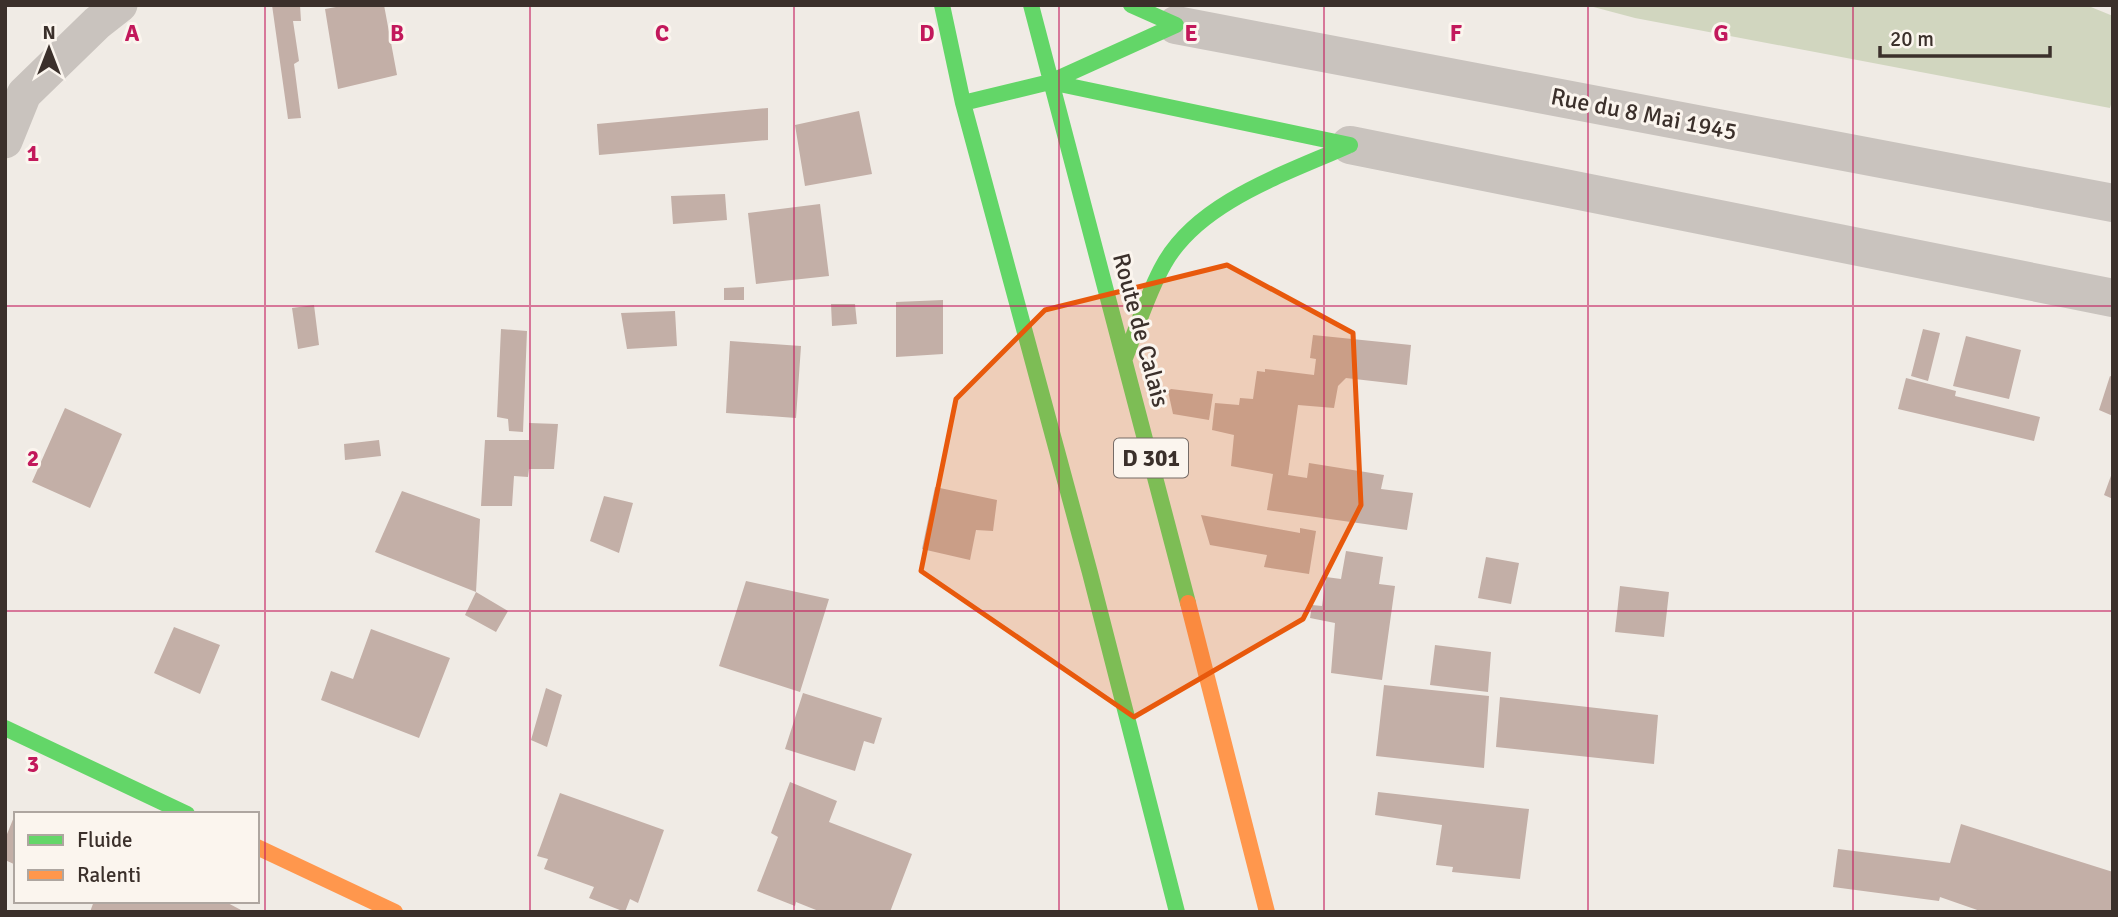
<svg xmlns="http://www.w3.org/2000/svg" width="2118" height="917" font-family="Signika,sans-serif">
  <rect width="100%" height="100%" fill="#f0ebe5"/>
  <path fill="#d1d6bf" d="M1586 5H2086L2113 16V97L2110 108 1635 18Z"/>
  <path fill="#c3afa7" d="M272 5H300L301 21H293L299 61 294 64 301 118 288 119Z
    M347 5H384L397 75 338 89 325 9Z
    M768 108V140L599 155 597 124Z
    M859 111 872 174 805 186 795 125Z
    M725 194 727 220 673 224 671 196Z
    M820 204 829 276 756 284 748 213Z
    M744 287V300H724V288Z
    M943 300V354L896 357V302Z
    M831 304H855L857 324 832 326Z
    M314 305 319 345 298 349 292 308Z
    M675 311 677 346 627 349 621 313Z
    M501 329 527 331 523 432 509 431 508 419 497 417Z
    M1923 329 1940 333 1928 381 1911 376Z
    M1313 335 1411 345 1407 385 1346 378 1338 386 1334 408 1298 405 1288 475 1307 478 1309 463 1384 475 1381 489 1413 493 1407 530 1267 510 1273 474 1231 466 1234 435 1212 430 1215 403 1239 405 1240 398 1253 399 1257 371 1265 372V369L1314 375 1316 359 1310 358Z
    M1966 336 2021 350 2009 399 1953 386Z
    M730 341 801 346 796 418 726 413Z
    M2110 376 2113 377V416L2099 410Z
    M1906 378 1956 391 1955 396 2040 417 2034 441 1898 409Z
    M1171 389 1213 394 1209 420 1173 414 1168 391Z
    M65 408 122 434 90 508 32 482Z
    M529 423 558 424 554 469H529L528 477 514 476 512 506H481L485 440H529Z
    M379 440 381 456 345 460 344 444Z
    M2112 473H2113V499L2104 495Z
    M935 487 997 500 993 531 976 530 970 560 922 549Z
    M402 491 480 519 476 592 375 552Z
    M604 496 633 503 619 553 590 541Z
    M1201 515 1300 533V528L1316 531 1309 574 1264 567 1267 555 1210 545Z
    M1346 551 1383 557 1379 584 1395 586 1382 680 1331 673 1335 623 1310 618 1312 605 1322 606 1326 577 1341 579Z
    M1486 557 1519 563 1511 604 1478 598Z
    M746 581 829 599 800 692 719 666Z
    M1620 586 1669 592 1664 637 1615 632Z
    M476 592 508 611 496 632 465 615Z
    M174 627 220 645 200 694 154 673Z
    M371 629 450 658 419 738 321 700 331 671 353 679Z
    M1435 645 1491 652 1488 692 1430 685Z
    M1384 685 1489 696 1484 768 1376 756Z
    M546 688 562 695 547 747 531 740Z
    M803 693 882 718 874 744 864 741 855 771 785 749Z
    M1500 697 1658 715 1654 764 1496 747Z
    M790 782 837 801 829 822 912 854 890 912H821L796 902 795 906 757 891 778 837 771 833Z
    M1378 792 1529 809 1520 879 1452 872 1453 867 1436 865 1442 825 1375 815Z
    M560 793 664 830 638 903 630 899 625 912 589 898 594 887 544 869 548 859 537 856Z
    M16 812V865L5 860V839Z
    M1961 824 2113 872V912H1983L1940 897 1939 901 1833 887 1838 849 1950 863Z
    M94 901H224L241 910 240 912H90Z"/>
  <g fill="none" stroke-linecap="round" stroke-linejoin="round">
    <path stroke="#c9c3be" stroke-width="35" d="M5 141 24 94 97 23 120 5"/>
    <path stroke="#c9c3be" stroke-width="38" d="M1176 25 2113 203
      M1350 145 2113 298"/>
    <path stroke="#63d668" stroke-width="16" d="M942 5 963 103 1090 573 1177 912
      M1031 5 1188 603
      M1131 5 1176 25
      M1050 82 1350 145
      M963 103 1050 82 1176 25
      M1125 358C1137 328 1148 292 1164 264 1199 201 1288 173 1350 145
      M5 728 187 814"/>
    <path stroke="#ff974d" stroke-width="16" d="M1188 603 1267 912
      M257 847 395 912"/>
  </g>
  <path fill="#e8590c" fill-opacity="0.2" stroke="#e8590c" stroke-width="5" stroke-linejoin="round" d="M1227 265 1353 333 1361 505 1303 619 1134 717 921 571 956 399 1045 310Z"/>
  <path fill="none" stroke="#c2185b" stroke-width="2" stroke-opacity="0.55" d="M265 5V912M530 5V912M794 5V912M1059 5V912M1324 5V912M1588 5V912M1853 5V912M5 306H2113M5 611H2113"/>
  <g text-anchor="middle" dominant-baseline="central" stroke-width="6" stroke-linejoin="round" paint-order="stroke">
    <rect fill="#fbf5ee" stroke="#756b66" stroke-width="2" x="1114" y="438.5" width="74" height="39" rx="5"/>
    <g font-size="23" font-weight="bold" fill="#3b302b">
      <text x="1151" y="458">D 301</text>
    </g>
    <g font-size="24" fill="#3b302b" stroke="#fbf5ee">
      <text transform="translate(1644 114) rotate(11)">Rue du 8 Mai 1945</text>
      <text transform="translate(1141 330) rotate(75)">Route de Calais</text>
    </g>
  </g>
  <g font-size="23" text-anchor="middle" font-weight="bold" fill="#c2185b" stroke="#fbf5ee" stroke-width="6" stroke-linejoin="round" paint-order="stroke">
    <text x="132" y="41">A</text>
    <text x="397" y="41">B</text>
    <text x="662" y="41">C</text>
    <text x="927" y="41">D</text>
    <text x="1191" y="41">E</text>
    <text x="1456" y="41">F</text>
    <text x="1721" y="41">G</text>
    <text x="33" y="161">1</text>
    <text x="33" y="466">2</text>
    <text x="33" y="772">3</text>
  </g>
  <rect width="2118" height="917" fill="none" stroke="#3b302b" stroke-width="14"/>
  <rect x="14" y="812" width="245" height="91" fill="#fbf5ee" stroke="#aea6a0" stroke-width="2"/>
  <rect x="28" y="835" width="35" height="10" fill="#63d668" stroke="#aea6a0" stroke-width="2"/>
  <text x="77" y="847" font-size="21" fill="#3b302b">Fluide</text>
  <rect x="28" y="870" width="35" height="10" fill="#ff974d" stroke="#aea6a0" stroke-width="2"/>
  <text x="77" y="882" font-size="21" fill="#3b302b">Ralenti</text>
  <g transform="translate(49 49)" stroke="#fbf5ee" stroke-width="5" paint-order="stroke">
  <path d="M0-5L12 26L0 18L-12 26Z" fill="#3b302b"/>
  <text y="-10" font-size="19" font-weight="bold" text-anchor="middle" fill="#3b302b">N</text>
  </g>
  <path d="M1880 46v10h170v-10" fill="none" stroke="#3b302b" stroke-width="3.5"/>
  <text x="1890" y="46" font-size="21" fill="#3b302b" stroke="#fbf5ee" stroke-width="5" paint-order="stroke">20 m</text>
</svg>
